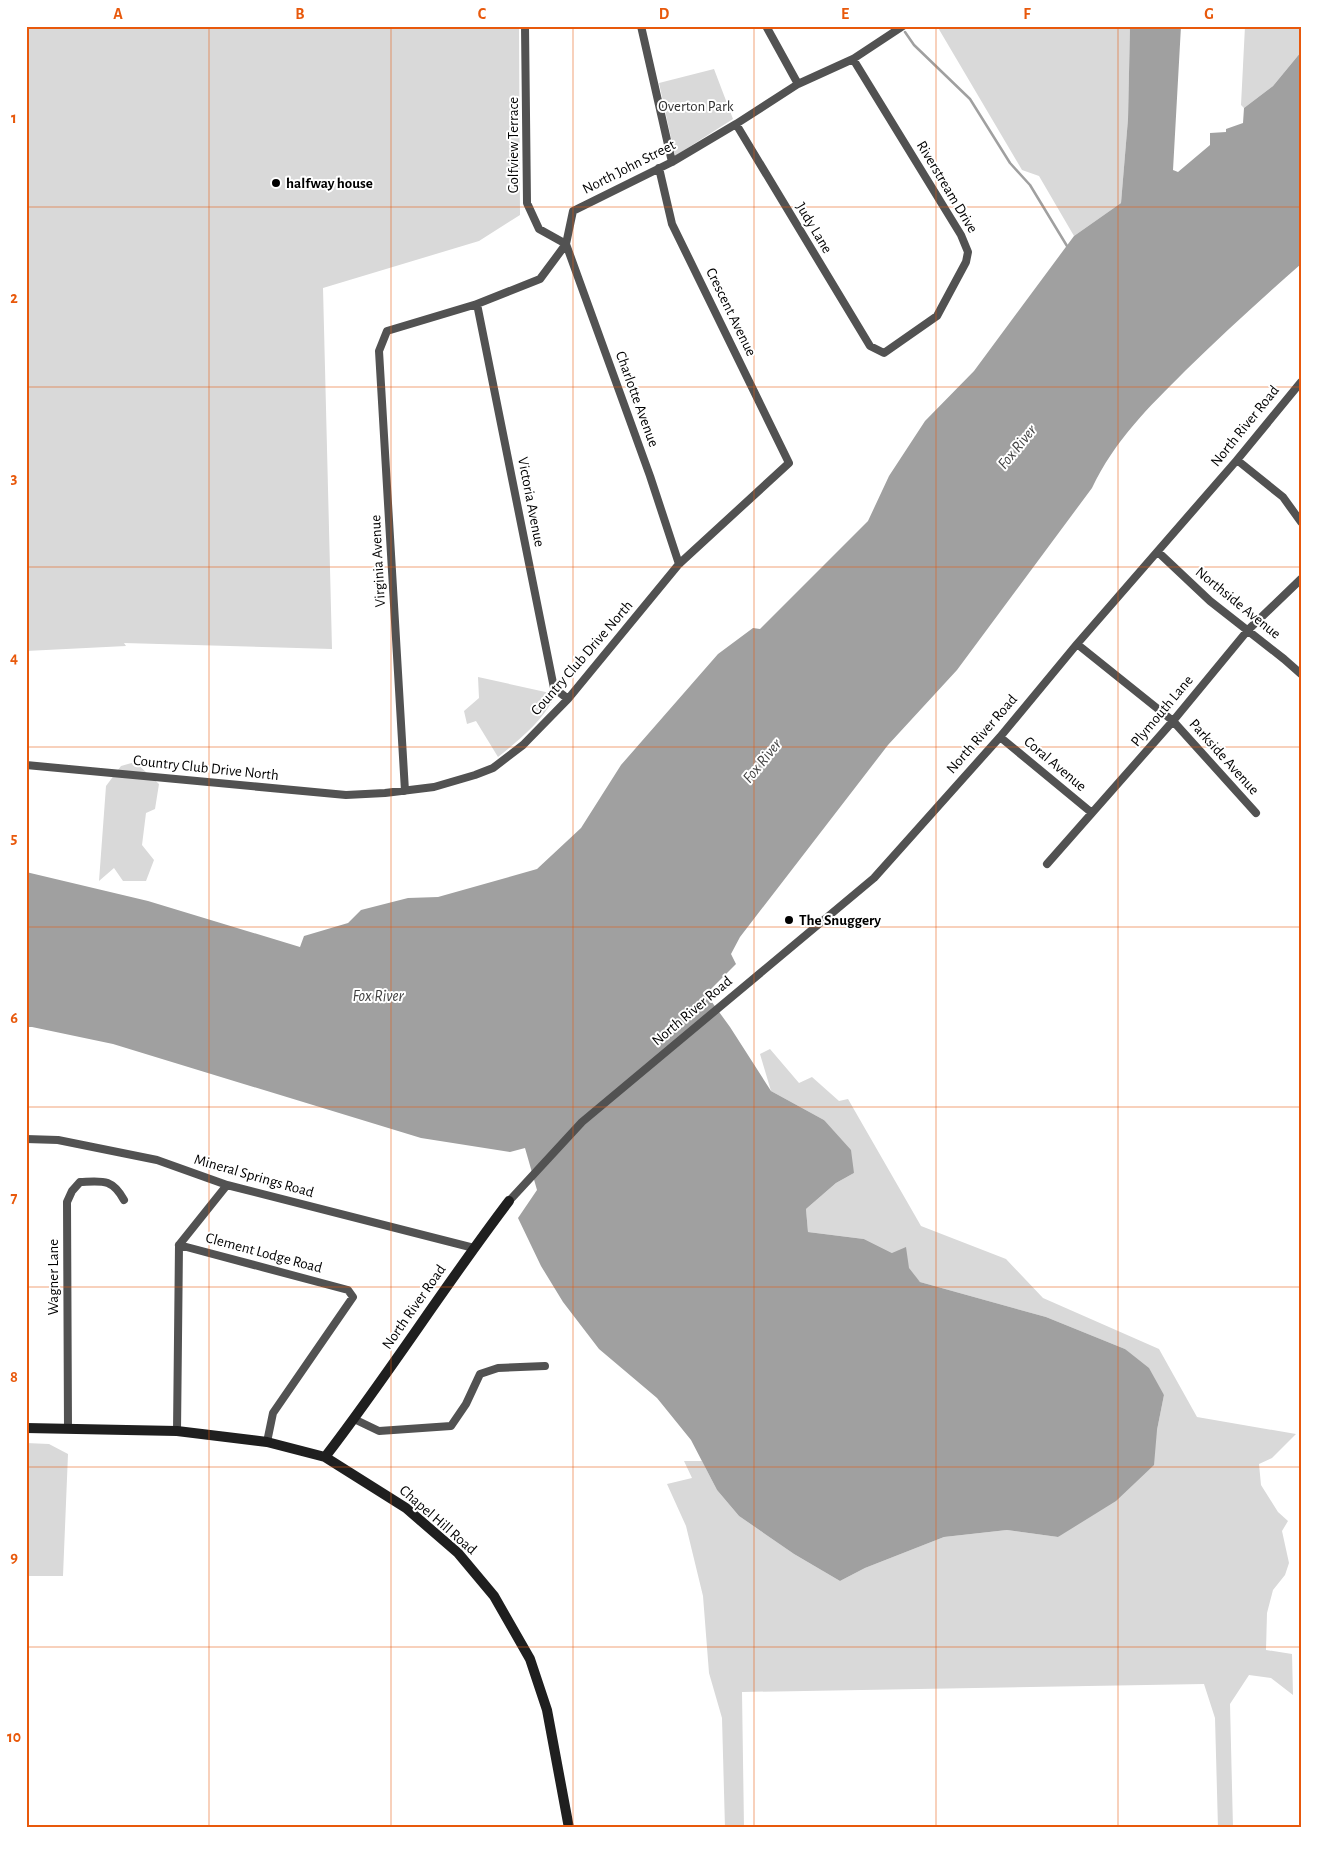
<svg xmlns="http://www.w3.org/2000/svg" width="1327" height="1854" font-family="'Alegreya Sans',sans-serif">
  <rect width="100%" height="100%" fill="#fff"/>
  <path fill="#d9d9d9" d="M26 26H519L520 215 479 241 323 288 332 649 124 643 126 646 26 651Z
    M937 26H1130L1128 119 1121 203 1074 236 1039 176 1022 170Z
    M1245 26H1301V52L1273 86 1244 108 1241 105Z
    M714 69 733 119 675 156 659 83Z
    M478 677 550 693 553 700C540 723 518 741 498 757L476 721 467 724 464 711 479 698Z
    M135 762 159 784 155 809 146 813 142 845 154 860 146 881H123L114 868 99 881 106 786 121 766Z
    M770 1049 799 1083 812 1077 839 1101 848 1099 921 1226 1006 1259 1043 1298 1159 1349 1197 1417 1296 1434 1272 1458 1259 1464 1261 1485 1278 1512 1288 1521 1282 1531 1289 1563 1285 1575 1273 1590 1267 1613 1266 1650 1292 1654 1293 1695 1271 1678 1249 1675 1230 1704 1233 1828H1218L1215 1718 1204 1684 742 1692 744 1828H725L722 1718 709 1673 703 1596 686 1526 667 1484 692 1478 684 1461H702L717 1490 739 1516 794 1554 840 1581 865 1568 944 1537 1007 1530 1058 1537 1157 1430 1164 1395 1125 1349 1046 1317 920 1282 892 1253 864 1239 808 1232 806 1209 836 1183 854 1173 824 1120 771 1091 760 1054Z
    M26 1443 49 1444 68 1454 63 1576H26Z"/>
  <path fill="#a0a0a0" d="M1130 26H1181L1173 170 1178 172 1210 145V133L1226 132V129L1243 123 1244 108 1273 86 1301 52V264C1261 299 1223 334 1185 371 1148 408 1115 440 1092 488L957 670 888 745 740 937 731 954 736 964 706 994 730 1027 771 1091 824 1120 851 1150 854 1173 836 1183 806 1209 808 1232 864 1239 892 1253 906 1247 909 1268 920 1282 1046 1317 1125 1349 1149 1368 1164 1395 1157 1430 1154 1465 1116 1501 1058 1537 1007 1530 944 1537 865 1568 840 1581 794 1554 739 1516 717 1490 691 1440 657 1398 599 1349 563 1302 541 1266 518 1218 537 1190 525 1148 510 1152 421 1138 113 1044 32 1027H26V872L148 901 300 947 304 936 348 923 361 910 408 898 438 897 537 869 581 828 621 765 718 654 753 628 760 629 868 521 889 476 925 421 974 371 1074 236 1121 203 1128 119Z"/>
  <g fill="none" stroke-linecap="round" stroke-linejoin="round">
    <path stroke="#a0a0a0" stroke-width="2.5" d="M905 32 914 45 970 99 1010 163 1030 185 1067 246"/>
    <path stroke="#525252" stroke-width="8" d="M525 26 527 203 539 229 566 244 650 476 679 564
      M641 26 672 162
      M766 26 798 84
      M736 124 870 346 884 353 937 316 966 262 968 252 961 235 853 59
      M477 304 554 688 568 699
      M1237 460 1283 497 1301 522
      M1158 552 1210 601 1284 659 1301 674
      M1077 644 1173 721 1256 813
      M1000 737 1092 813
      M26 765 346 795 385 793 434 787 475 775 493 768 523 745 568 699 679 564 789 463 672 224 659 168
      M405 791 379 351 387 331 477 304 540 279 566 244 573 211 672 162 736 124 798 84 853 59 903 26
      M1047 864 1173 721 1248 630 1301 579
      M26 1139 58 1140 157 1160 227 1185 474 1248
      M509 1201 582 1122 874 878 1000 737 1077 644 1237 460 1301 382
      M179 1245 348 1290 353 1297 273 1413 267 1442
      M179 1245 227 1185
      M354 1419 379 1431 451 1426 466 1404 480 1374 498 1368 545 1366
      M68 1428 67 1202 72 1191 80 1182C102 1181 112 1178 124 1200
      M177 1431 179 1245"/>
    <path stroke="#1f1f1f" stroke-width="10" d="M26 1428 177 1431 267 1442 325 1457 406 1508 458 1553 494 1596 530 1659 547 1710 569 1828
      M325 1457C389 1374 445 1285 509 1201"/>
  </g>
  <path fill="none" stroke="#e8590c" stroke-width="1" stroke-opacity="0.55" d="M209 26V1828M391 26V1828M573 26V1828M754 26V1828M936 26V1828M1118 26V1828M26 207H1301M26 387H1301M26 567H1301M26 747H1301M26 927H1301M26 1107H1301M26 1287H1301M26 1467H1301M26 1647H1301"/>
  <g fill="#000" stroke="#fff" stroke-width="2">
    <circle cx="276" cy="183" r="5"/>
    <circle cx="789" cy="920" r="5"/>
  </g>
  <g text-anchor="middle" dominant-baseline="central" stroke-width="4" stroke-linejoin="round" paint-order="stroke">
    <g font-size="15" fill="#303030" stroke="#fff">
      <text x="696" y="106">Overton Park</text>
    </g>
    <g font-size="15" fill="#000" stroke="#fff">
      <text transform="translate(513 145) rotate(-90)">Golfview Terrace</text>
      <text transform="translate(629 167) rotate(-27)">North John Street</text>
      <text transform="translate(947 187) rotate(59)">Riverstream Drive</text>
      <text transform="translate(814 228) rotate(59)">Judy Lane</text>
      <text transform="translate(731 312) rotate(64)">Crescent Avenue</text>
      <text transform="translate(637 399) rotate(70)">Charlotte Avenue</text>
      <text transform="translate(1245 426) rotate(-51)">North River Road</text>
      <text transform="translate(531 502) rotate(79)">Victoria Avenue</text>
      <text transform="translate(378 561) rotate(-93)">Virginia Avenue</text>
      <text transform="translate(1238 603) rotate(39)">Northside Avenue</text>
      <text transform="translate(582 658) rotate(-49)">Country Club Drive North</text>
      <text transform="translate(1162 711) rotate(-50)">Plymouth Lane</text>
      <text transform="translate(982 734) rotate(-49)">North River Road</text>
      <text transform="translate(1224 757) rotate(48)">Parkside Avenue</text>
      <text transform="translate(1055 764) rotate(40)">Coral Avenue</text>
      <text transform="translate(206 768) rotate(6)">Country Club Drive North</text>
      <text transform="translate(692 1011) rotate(-40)">North River Road</text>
      <text transform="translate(254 1176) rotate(16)">Mineral Springs Road</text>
      <text transform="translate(264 1253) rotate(15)">Clement Lodge Road</text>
      <text transform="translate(53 1277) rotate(-90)">Wagner Lane</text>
      <text transform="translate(414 1307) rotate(-55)">North River Road</text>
      <text transform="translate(438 1520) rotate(41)">Chapel Hill Road</text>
    </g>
    <g font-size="15" font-weight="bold" fill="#000" stroke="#fff" text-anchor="start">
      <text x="286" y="183">halfway house</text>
      <text x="799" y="920">The Snuggery</text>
    </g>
    <g font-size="16" font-style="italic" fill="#414141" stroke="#fff">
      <text transform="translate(1017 447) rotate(-51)">Fox River</text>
      <text transform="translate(762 761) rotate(-51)">Fox River</text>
      <text x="378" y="996">Fox River</text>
    </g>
  </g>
  <rect width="1327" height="1854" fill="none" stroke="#ffffff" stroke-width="55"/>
  <rect x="28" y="28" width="1272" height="1798" fill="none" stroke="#e8590c" stroke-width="2"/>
  <g font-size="16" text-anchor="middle" font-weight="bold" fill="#e8590c">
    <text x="118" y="19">A</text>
    <text x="300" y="19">B</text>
    <text x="482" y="19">C</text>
    <text x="664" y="19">D</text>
    <text x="845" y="19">E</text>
    <text x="1027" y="19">F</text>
    <text x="1209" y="19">G</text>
    <text x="14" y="123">1</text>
    <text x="14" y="303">2</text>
    <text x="14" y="483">3</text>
    <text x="14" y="663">4</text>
    <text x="14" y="843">5</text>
    <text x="14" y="1023">6</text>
    <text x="14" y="1203">7</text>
    <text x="14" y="1382">8</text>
    <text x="14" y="1562">9</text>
    <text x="14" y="1742">10</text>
  </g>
</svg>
